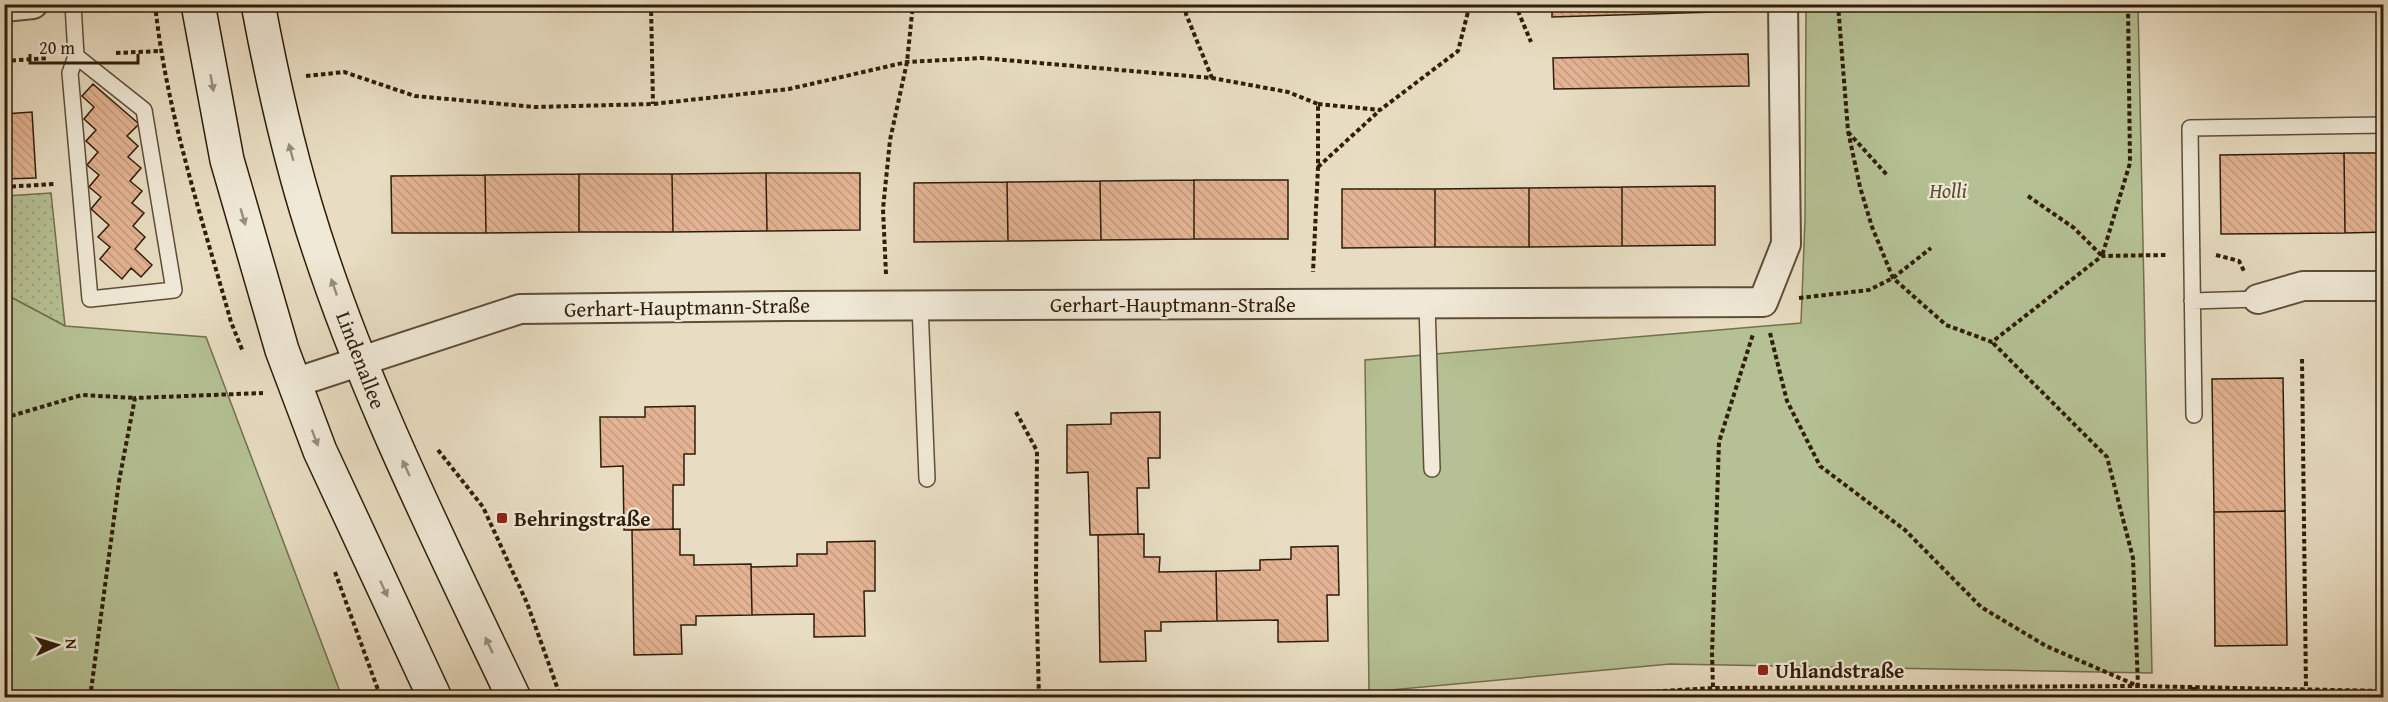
<svg xmlns="http://www.w3.org/2000/svg" width="2388" height="702" font-family="'Gentium Book Plus',serif">
  <defs>
    <pattern id="grass-dots" width="8" height="8" patternUnits="userSpaceOnUse" patternTransform="scale(1.5)"><rect width="8" height="8" fill="#b5c194"/><path d="M2 2h.1M6 6h.1" fill="none" stroke="#9ca57e" stroke-width="1.8" stroke-linecap="round"/></pattern>
    <pattern id="building-back-hatch" width="6" height="6" patternUnits="userSpaceOnUse" patternTransform="scale(1.5)"><rect width="6" height="6" fill="#e3b393"/><path d="M-1 5l2 2M0 0l6 6M5-1l2 2" fill="none" stroke="#c39a7d"/></pattern>
  </defs>
  <rect width="100%" height="100%" fill="#e8ddc2"/>
  <filter id="stains"><feTurbulence type="fractalNoise" baseFrequency=".00333" numOctaves="4"/><feColorMatrix values="0 0 0 0 .2 0 0 0 0 .09 0 0 0 0 .02 0 0 0 .5 -.17"/></filter>
  <radialGradient id="worn" r=".72"><stop offset=".6" stop-color="#630" stop-opacity="0"/><stop offset="1" stop-color="#630" stop-opacity=".3"/></radialGradient>
  <path fill="url(#grass-dots)" stroke="#72704e" stroke-width="1.5" d="M51 193 65 326 5 294V196Z"/>
  <path fill="#b5c194" stroke="#72704e" stroke-width="1.5" d="M1806 5H2138L2152 673 1670 664 1369 692 1365 360 1801 323 1805 219Z
    M5 294 65 326 206 337 342 697H5Z"/>
  <path fill="url(#building-back-hatch)" stroke="#2f1e09" stroke-width="1.5" d="M1552 4H1747V11L1552 17Z
    M1748 54 1749 86 1554 89 1553 58Z
    M93 84 139 124 127 136 138 146 128 157 141 168 130 181 142 191 132 203 144 213 133 226 145 237 135 249 152 265 141 277 131 268 122 279 100 259 110 247 98 237 109 225 91 209 101 197 89 187 99 175 87 165 98 152 86 141 96 130 84 119 94 107 82 96Z
    M32 112 36 178 4 179V114Z
    M2344 153 2345 233 2221 234 2220 155Z
    M2344 153H2384V232L2345 233Z
    M766 173 767 231 673 232 672 174Z
    M766 173H860V230L767 231Z
    M579 174V232L486 233 485 175Z
    M579 174H672L673 232H579Z
    M485 175 486 233H392L391 176Z
    M1194 180V239L1101 240 1100 181Z
    M1194 180H1288V239H1194Z
    M1100 181 1101 240 1008 241 1007 182Z
    M1007 182 1008 241 914 242V183Z
    M1715 186V245L1622 246V187Z
    M1622 187V246L1529 247V188Z
    M1529 188V247H1435V189Z
    M1342 189H1435V247L1342 248Z
    M2283 378 2285 511 2214 512 2212 379Z
    M695 406V454H684V485H673V529L624 530 623 466 601 467 600 417H645V407Z
    M1160 412V458H1148L1149 488H1137L1138 534 1090 535 1088 472 1067 473V425L1111 424V413Z
    M2285 511 2287 645 2215 646 2214 512Z
    M680 529V555H694V565L751 564 752 615 696 616V625H681L682 654 634 655 632 530Z
    M1144 534V557H1160L1159 572 1216 571 1217 621 1161 622V631H1145L1146 661 1100 662 1098 535Z
    M875 541V591H864L865 636 814 637V614L752 615 751 567 797 566V554H827V542Z
    M1338 546 1339 595H1327L1328 641 1278 642V620L1217 621 1216 571 1260 570V560L1291 559V547Z"/>
  <g fill="none" stroke-linecap="round" stroke-linejoin="round">
    <defs>
      <path id="lane" d="M73 4 76 56 70 73 90 299 174 290 144 110 76 56
        M2192 301 2258 299
        M1427 304 1432 469
        M920 305 927 479
        M2194 415 2190 128 2384 125"/>
      <path id="street" d="M4 7 33 4
        M2258 299 2303 286H2384
        M294 383 520 309 787 306 1763 302 1786 244 1783 4"/>
      <path id="secondary" d="M198 4 227 160 282 350 320 451 435 698
        M258 4C271 73 286 141 306 208 357 378 438 538 514 698"/>
    </defs>
    <use href="#lane" stroke="#5d4e37" stroke-width="18"/>
    <use href="#street" stroke="#5d4e37" stroke-width="32"/>
    <use href="#secondary" stroke="#2f1e09" stroke-width="36"/>
    <path stroke="#2f1e09" stroke-width="4" stroke-dasharray="4.5 3" stroke-linecap="butt" d="M155 4C166 111 202 218 231 322L243 352
      M651 4 653 104
      M1186 4V14L1212 78
      M1515 4 1531 42
      M1838 4 1848 131 1860 187 1872 227 1893 278 1946 325 1992 342 2102 256 2167 255
      M116 53 160 51
      M4 61 48 58
      M306 76 344 72 415 96 535 107 653 104 789 89 907 62 982 58 1212 78 1288 92 1318 104V167L1313 272
      M1318 104 1380 110 1458 51 1470 4
      M1848 132 1887 175
      M1318 167 1379 111
      M4 187 55 184
      M2028 196 2074 228 2102 256 2130 163 2128 4
      M2216 255 2239 261 2244 271
      M886 274 883 209 890 140 907 62 913 4
      M1799 298 1869 290 1893 278 1931 248
      M1770 333 1787 401 1820 466 1905 530 1981 607 2046 646 2138 686 2133 558 2107 457 1992 342
      M2302 359 2306 689
      M1016 412 1037 451 1036 582 1039 698
      M4 418 82 395 135 398
      M438 450 483 507 527 603 561 698
      M335 572 381 698
      M1713 687 1712 654 1719 442 1753 334
      M90 698 119 481 135 398 263 393
      M1543 698 1713 688 2138 686 2384 691
      M2193 698 2194 687"/>
    <use href="#lane" stroke="#f0e9d7" stroke-width="15"/>
    <use href="#street" stroke="#f0e9d7" stroke-width="28"/>
    <use href="#secondary" stroke="#f0e9d7" stroke-width="33"/>
  </g>
  <defs><path id="oneway-solid" d="M-6-.8H1V-3.2L6.5 0L1 3.2V.8H-6Z" transform="scale(1.5)"/></defs>
  <g fill="#998e7a">
    <use href="#oneway-solid" transform="translate(212 83) rotate(80)"/>
    <use href="#oneway-solid" transform="translate(291 152) rotate(-105)"/>
    <use href="#oneway-solid" transform="translate(243 217) rotate(74)"/>
    <use href="#oneway-solid" transform="translate(334 287) rotate(-109)"/>
    <use href="#oneway-solid" transform="translate(315 438) rotate(69)"/>
    <use href="#oneway-solid" transform="translate(406 468) rotate(-115)"/>
    <use href="#oneway-solid" transform="translate(384 589) rotate(65)"/>
    <use href="#oneway-solid" transform="translate(489 645) rotate(-115)"/>
  </g>
  <g fill="#8f2418" stroke="#f0e9d7" stroke-width="2">
    <rect x="496" y="512" width="12" height="12" rx="3"/>
    <rect x="1757" y="664" width="12" height="12" rx="3"/>
  </g>
  <g text-anchor="middle" dominant-baseline="central" stroke-width="4.5" stroke-linejoin="round" paint-order="stroke">
    <g font-size="21" font-style="italic" fill="#574f33" stroke="#f0e9d7">
      <text x="1948" y="190">Holli</text>
    </g>
    <g font-size="21" fill="#2f1e09" stroke="#f0e9d7">
      <text x="1173" y="304">Gerhart-Hauptmann-Straße</text>
      <text transform="translate(687 307) rotate(-1)">Gerhart-Hauptmann-Straße</text>
      <text transform="translate(361 360) rotate(69)">Lindenallee</text>
    </g>
    <g font-size="21" font-weight="bold" fill="#2f1e09" stroke="#f0e9d7" text-anchor="start">
      <text x="514" y="518">Behringstraße</text>
      <text x="1775" y="670">Uhlandstraße</text>
    </g>
  </g>
  <rect width="2388" height="702" fill="none" stroke="#e8ddc2" stroke-width="24"/>
  <rect x="6" y="6" width="2376" height="690" fill="none" stroke="#2f1e09" stroke-width="3"/>
  <rect x="12" y="12" width="2364" height="678" fill="none" stroke="#2f1e09" stroke-width="1.5"/>
  <g transform="translate(57 645) rotate(86)" stroke="#f0e9d7" stroke-width="4.5" paint-order="stroke">
  <path d="M0-4.5L10 22L0 15L-10 22Z" fill="#2f1e09"/>
  <text y="-9" font-size="16" font-weight="bold" text-anchor="middle" fill="#2f1e09">N</text>
  </g>
  <path d="M30 54v9h108v-9" fill="none" stroke="#2f1e09" stroke-width="3"/>
  <text x="39" y="54" font-size="18" fill="#2f1e09" stroke="#f0e9d7" stroke-width="4.5" paint-order="stroke">20 m</text>
  <rect width="100%" height="100%" filter="url(#stains)"/>
  <rect width="100%" height="100%" fill="url(#worn)"/>
</svg>
